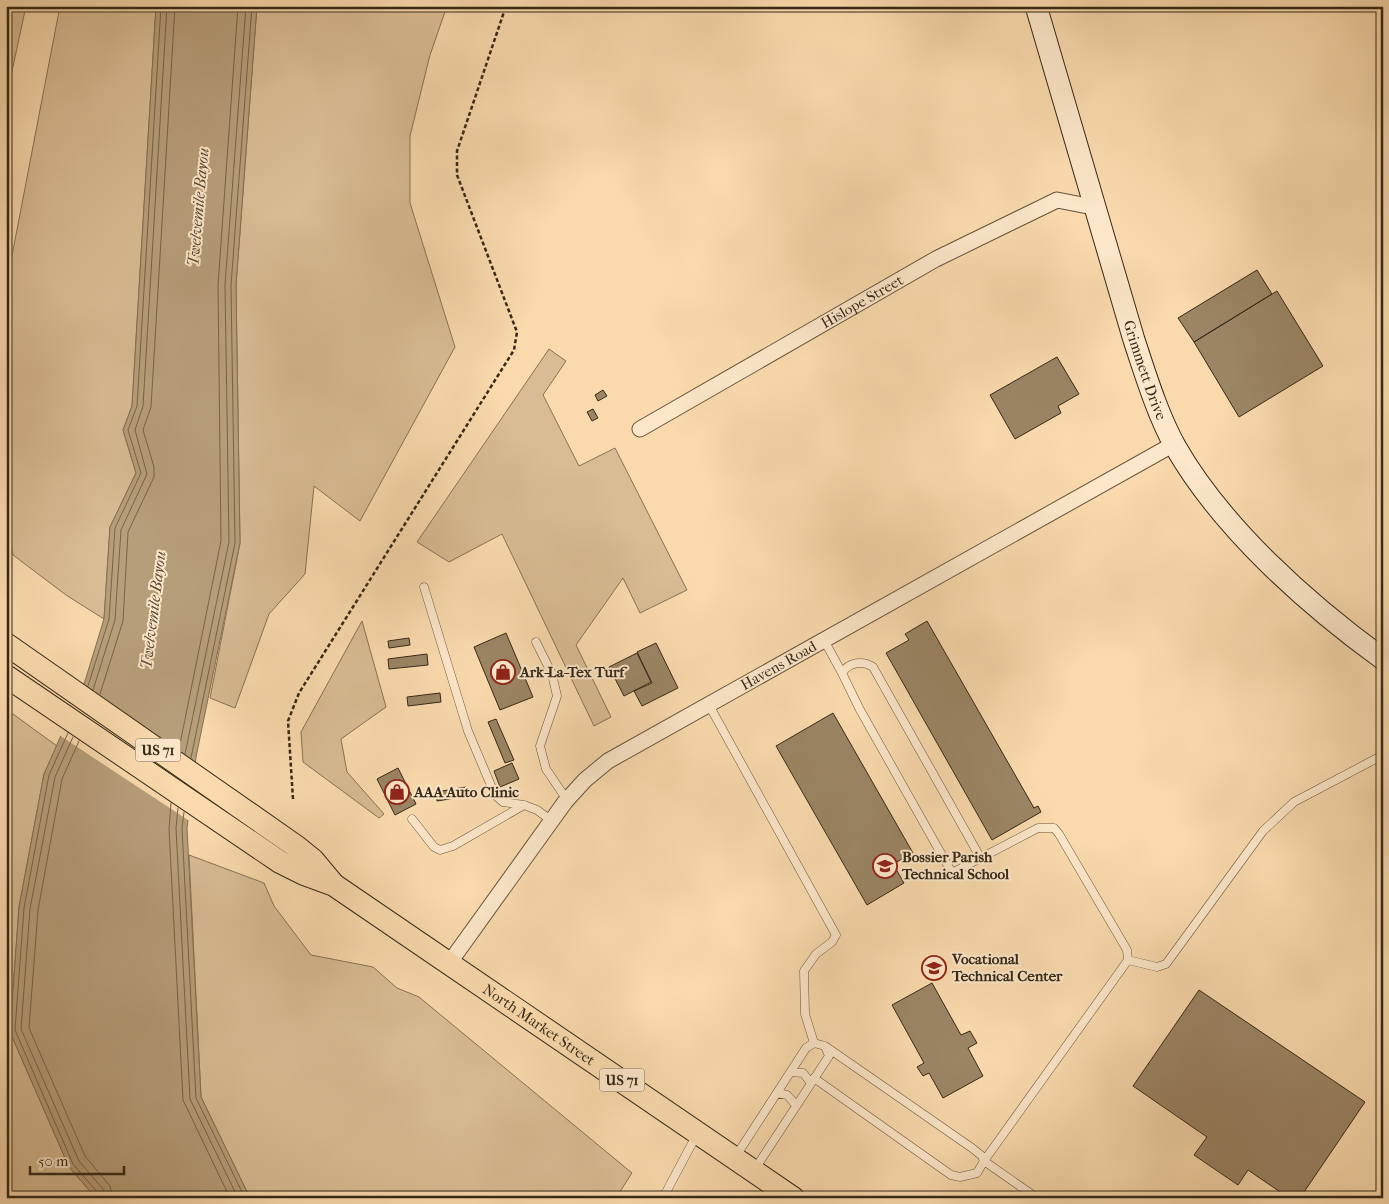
<svg xmlns="http://www.w3.org/2000/svg" width="1389" height="1204" font-family="'IM FELL French Canon',serif">
  <rect width="100%" height="100%" fill="#fadaad"/>
  <filter id="stains"><feTurbulence type="fractalNoise" baseFrequency=".004" numOctaves="4"/><feColorMatrix values="0 0 0 0 .2 0 0 0 0 .09 0 0 0 0 .02 0 0 0 .5 -.17"/></filter>
  <radialGradient id="worn" r=".72"><stop offset=".6" stop-color="#630" stop-opacity="0"/><stop offset="1" stop-color="#630" stop-opacity=".3"/></radialGradient>
  <path fill="#d9bc94" stroke="#877256" d="M6 6H26L6 99Z
    M60 6H156L132 406 123 430 136 473 110 527 104 619 66 595 13 555 9 530 6 316 10 266Z
    M257 6H447L430 55 410 136V203L455 347 360 521 314 486 305 574 269 614 235 708 210 698 240 543 236 285Z
    M549 349 566 361 543 395 579 466 615 448 687 590 640 613 623 578 576 645 611 717 594 726 502 534 449 562 417 542Z
    M362 621 386 707 341 739 347 772 384 814 379 818 303 762 301 732Z
    M6 709 57 746 44 774 19 907 10 1032 69 1167 96 1198H6Z
    M189 855 264 883 274 906 311 955 373 967 397 988 419 997 632 1173 616 1198H250L201 1097Z"/>
  <path fill="#b79e7a" stroke="#836f52" d="M156 6H257L236 285 240 543 196 757 187 828 201 1097 250 1198H96L69 1167 10 1032 19 907 44 774 85 681 104 619 110 527 136 473 123 430 132 406Z"/>
  <path fill="#fadaad" d="M82 683 198 764 191 822 59 735Z"/>
  <g fill="none" stroke-linecap="round" stroke-linejoin="round">
    <path stroke="#766448" stroke-width="1" d="M88 686 109 619 115 528 141 473 128 430 137 406 161 6
      M93 690 115 620 121 530 147 474 135 430 143 406 167 6
      M100 694 123 621 128 532 154 477V467L143 430 151 407 175 6
      M68 733 49 775 24 908 15 1030 73 1164 98 1193 99 1198
      M73 737 55 777 30 909 21 1029 79 1161 103 1189 105 1198
      M79 741 62 779 38 910 29 1028 85 1156 110 1186 113 1198
      M179 749 221 541 218 285 238 6
      M185 754 229 542 225 285 246 6
      M191 758 235 543 231 285 252 6
      M171 803 169 829 183 1100 230 1198
      M178 808 176 828 190 1099 238 1198
      M184 812 182 828 196 1098 245 1198"/>
  </g>
  <path fill="#9b8565" stroke="#352917" d="M1257 270 1272 294 1194 342 1178 318Z
    M1277 291 1323 366 1239 417 1194 342Z
    M1057 357 1079 394 1058 406 1061 413 1015 439 990 395Z
    M603 390 607 396 598 401 595 395Z
    M593 409 598 418 592 421 587 412Z
    M927 621 1034 808 1038 806 1041 812 992 840 886 653 909 640 905 634Z
    M506 633 533 697 500 710 474 647Z
    M409 638 410 645 389 648 388 641Z
    M656 643 678 688 642 706 634 691 652 683 637 652Z
    M637 653 651 682 624 696 609 667Z
    M427 654 428 665 389 669 388 659Z
    M440 693 441 702 408 706 407 697Z
    M833 713 913 853 893 864 904 883 867 905 776 746Z
    M496 719 514 760 505 763 488 722Z
    M512 763 519 779 500 787 494 771Z
    M398 768 416 804 395 815 377 779Z
    M466 787 468 796 437 801 436 792Z
    M932 983 961 1035 970 1031 977 1043 968 1048 983 1076 943 1098 929 1073 923 1076 917 1067 924 1063 892 1005Z
    M1199 990 1365 1102 1300 1198H1289L1248 1170 1238 1185 1194 1155 1207 1137 1133 1086Z"/>
  <g fill="none" stroke-linecap="round" stroke-linejoin="round">
    <defs>
      <path id="lane" d="M424 587 468 731 495 795 503 802 524 805 537 810 552 821
        M824 640 842 673
        M536 642 552 674 557 696 540 746 546 769 567 800
        M709 705 836 935 832 942 816 954 804 971 805 1014 814 1043
        M412 819 434 847 440 850 453 846 524 805
        M980 857 873 667C863 660 849 662 842 673L859 708 952 873 1038 828H1054L1059 834 1127 950 1128 960 984 1161 1037 1198
        M1128 960 1157 967 1166 964 1263 831 1294 802 1383 755
        M791 1072 803 1073 811 1083
        M814 1078 951 1175 960 1177 977 1173 984 1161 982 1156 972 1148 825 1046
        M777 1093 787 1095 796 1105
        M736 1156 806 1048 814 1043 825 1046 829 1056 755 1169
        M663 1198 697 1134"/>
      <g id="street">
        <path id="s1" d="M640 429 936 259 1057 200 1093 207"/>
        <path id="s2" d="M450 962 565 802 585 780 608 761 1174 444"/>
      </g>
      <g id="secondary">
        <path id="s3" d="M1036 6 1134 340C1146 376 1157 413 1175 446 1221 527 1307 604 1383 659"/>
      </g>
      <g id="primary">
        <path d="M6 644 297 847 313 860 333 884"/>
        <path id="s4" d="M6 676 280 862 304 874 334 885 793 1198"/>
      </g>
    </defs>
    <use href="#lane" stroke="#66553c" stroke-width="9"/>
    <use href="#street" stroke="#66553c" stroke-width="17"/>
    <use href="#secondary" stroke="#352917" stroke-width="23"/>
    <use href="#primary" stroke="#352917" stroke-width="24"/>
    <path stroke="#352917" stroke-width="2.5" stroke-dasharray="4 2.5" stroke-linecap="butt" d="M293 799 288 721 299 693 514 350 517 332 457 175V151L506 6"/>
    <use href="#lane" stroke="#fce7ca" stroke-width="8"/>
    <use href="#street" stroke="#fce7ca" stroke-width="15"/>
    <use href="#secondary" stroke="#fce7ca" stroke-width="21"/>
    <use href="#primary" stroke="#fadaad" stroke-width="22"/>
  </g>
  <defs>
    <symbol id="shop-ring" viewBox="-11 -11 22 22"><circle r="9.5" fill="#fce7ca" stroke="#8f2418" stroke-width="1.5"/><path d="M-5-2.5h2.3a2.7 3.5 0 0 1 5.4 0H5L5.5 6h-11ZM-1.5-2.5h3a1.5 2.3 0 0 0-3 0Z" fill="#8f2418"/></symbol>
    <symbol id="school-ring" viewBox="-11 -11 22 22"><circle r="9.5" fill="#fce7ca" stroke="#8f2418" stroke-width="1.5"/><path d="M0-5L7-2L0 1L-7-2ZM-4 1L0 2.5L4 1V4Q0 6-4 4Z" fill="#8f2418"/></symbol>
  </defs>
  <g fill-rule="evenodd">
    <use href="#shop-ring" x="489" y="658" width="28" height="28"/>
    <use href="#shop-ring" x="383" y="778" width="28" height="28"/>
    <use href="#school-ring" x="871" y="852" width="28" height="28"/>
    <use href="#school-ring" x="920" y="954" width="28" height="28"/>
  </g>
  <g text-anchor="middle" dominant-baseline="central" stroke-width="4" stroke-linejoin="round" paint-order="stroke">
    <g fill="#fce7ca" stroke="#71624d" stroke-width="1">
      <rect x="135.5" y="738.5" width="45" height="23" rx="4"/>
      <rect x="599.5" y="1068.5" width="45" height="23" rx="4"/>
    </g>
    <g font-size="14" font-weight="bold" fill="#352917">
      <text x="158" y="750">US 71</text>
      <text x="622" y="1080">US 71</text>
    </g>
    <g font-size="15" fill="#352917" stroke="#fce7ca">
      <text stroke="none"><textPath href="#s1" startOffset="256">Hislope Street</textPath></text>
      <text stroke="none"><textPath href="#s3" startOffset="380">Grimmett Drive</textPath></text>
      <text stroke="none"><textPath href="#s2" startOffset="452">Havens Road</textPath></text>
      <text stroke="none"><textPath href="#s4" startOffset="638">North Market Street</textPath></text>
    </g>
    <g font-size="15" font-weight="bold" fill="#352917" stroke="#fce7ca" text-anchor="start">
      <text x="520" y="672">Ark-La-Tex Turf</text>
      <text x="414" y="792">AAA Auto Clinic</text>
      <text x="902" y="857">Bossier Parish<tspan x="902" dy="17">Technical School</tspan></text>
      <text x="952" y="959">Vocational<tspan x="952" dy="17">Technical Center</tspan></text>
    </g>
    <g font-size="16" font-style="italic" fill="#5c4c35" stroke="#fce7ca">
      <text transform="translate(198 207) rotate(-85)">Twelvemile Bayou</text>
      <text transform="translate(153 610) rotate(-83)">Twelvemile Bayou</text>
    </g>
  </g>
  <rect width="1389" height="1204" fill="none" stroke="#fadaad" stroke-width="25"/>
  <rect x="8" y="8" width="1374" height="1189" fill="none" stroke="#352917" stroke-width="2.5"/>
  <rect x="12" y="12" width="1364" height="1179" fill="none" stroke="#352917"/>
  <path d="M30 1166v8h94v-8" fill="none" stroke="#352917" stroke-width="2.5"/>
  <text x="38" y="1166" font-size="15" fill="#352917" stroke="#fce7ca" stroke-width="4" paint-order="stroke">50 m</text>
  <rect width="100%" height="100%" filter="url(#stains)"/>
  <rect width="100%" height="100%" fill="url(#worn)"/>
</svg>
